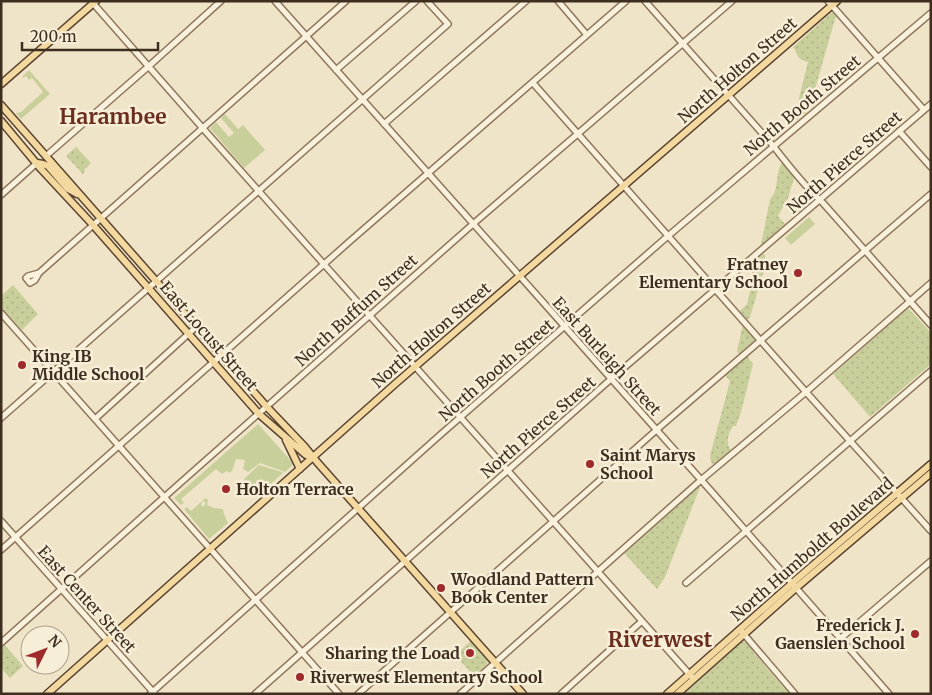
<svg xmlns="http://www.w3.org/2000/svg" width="932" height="695" font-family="Merriweather,serif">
  <defs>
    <pattern id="park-dots" width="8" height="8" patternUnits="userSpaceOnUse" patternTransform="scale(1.25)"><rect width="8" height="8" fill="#c9cf9b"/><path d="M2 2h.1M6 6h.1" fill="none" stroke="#aeb285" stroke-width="1.8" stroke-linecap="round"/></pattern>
  </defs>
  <rect width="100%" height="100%" fill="#f0e4c8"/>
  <path fill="#c9cf9b" d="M29 70 50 94 21 119 16 113 21 112 43 92 32 78 29 80 26 76 23 78 22 77Z
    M225 114 238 129 243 125 265 150 244 168 210 128 216 122 229 137 234 133 221 118Z
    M809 217 815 224 791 245 785 238Z
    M258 424 294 464 285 472 260 463 248 472 243 469 245 460 236 459 232 471 229 473 227 471 222 474 216 469 181 499 184 503 181 505 174 498Z
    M259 465 282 472 283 473 256 497 249 493 244 491 245 481 244 479Z
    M206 498 208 500 207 505 214 508 223 509 224 514 228 523 209 539 184 509 187 507 191 511 201 502 202 503 201 505 203 507 206 503 204 501 203 503 202 501Z"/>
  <path fill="url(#park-dots)" d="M831 13H834L837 16 835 19 809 110 797 120 795 114 808 62C796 59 799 56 793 47Z
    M76 147 91 163 84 170 85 171 83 174 67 157V155Z
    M782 163 794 178 788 198 778 216 785 224 761 245 770 199C780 190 774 175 782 163Z
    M763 254 765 255V267L750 317 748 320 740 311 747 304 754 275 748 267Z
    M13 285 38 314 22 330 1 307V296Z
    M908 308 931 333V364L870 417 833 374Z
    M743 324 755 337V340L739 354 737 351Z
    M747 356 753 364 741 412 736 426H733C728 434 725 443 731 450L714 465 711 462 710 456 730 381 725 375Z
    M699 487H700L665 577 657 589 624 553Z
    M471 641 488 661 487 664 474 676 455 655Z
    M741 642H746L753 650 752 651 785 689 787 688 791 694H684Z
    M4 644 23 666 10 678 1 668V646Z"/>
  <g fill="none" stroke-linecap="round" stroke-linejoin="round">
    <defs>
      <path id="minor" d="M275 1 711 491 889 694
        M558 1 587 35
        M645 1 770 142C787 163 803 185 823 203L931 325
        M828 1 924 110
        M92 2 207 133 691 676
        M336 70 416 1
        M533 83 806 392 931 531
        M384 124 526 1
        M899 131 931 167
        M46 156 149 66 221 1
        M1 195 37 163
        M39 273 28 276 26 278 30 283 35 280 39 273 346 1
        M1 313 339 694
        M1 418 448 24 427 1
        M95 419 196 327
        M1 521 154 693
        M1 550 349 242 626 1
        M686 583 931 371
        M742 632 795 694
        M841 638 931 561
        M1 643 161 500 473 224 732 1
        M150 694 440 435 668 236 931 13
        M255 694 611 379 931 104
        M358 694 661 426 931 194
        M460 694 701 480 806 392 931 283
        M561 694 642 621"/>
      <path id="major" d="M1 84 96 1
        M1 105 267 407 305 447 317 462 523 694
        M1 121 41 169 93 225 259 414 306 455 312 457
        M37 163 43 164 48 166 68 189 77 194
        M286 440 300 469
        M47 694 395 384 837 1
        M667 694 798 578 931 464
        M677 694 796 588 931 473"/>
    </defs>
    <use href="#minor" stroke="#8d765c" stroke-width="8"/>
    <use href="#major" stroke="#5b4430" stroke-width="9"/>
    <use href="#minor" stroke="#faf1dc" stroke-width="5"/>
    <use href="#major" stroke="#f3d9a0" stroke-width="6"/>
  </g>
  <g fill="#9e2a2b" stroke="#f7eed8" stroke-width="2">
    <circle cx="798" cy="273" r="5"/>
    <circle cx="22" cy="365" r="5"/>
    <circle cx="590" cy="464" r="5"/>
    <circle cx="226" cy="489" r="5"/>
    <circle cx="441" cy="588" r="5"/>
    <circle cx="915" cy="634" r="5"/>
    <circle cx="470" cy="653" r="5"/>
    <circle cx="300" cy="677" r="5"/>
  </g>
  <g text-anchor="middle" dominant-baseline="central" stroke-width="5" stroke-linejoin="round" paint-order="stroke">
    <g font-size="16" fill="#3d2e20" stroke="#f7eed8">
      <text transform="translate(737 70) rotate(-41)">North Holton Street</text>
      <text transform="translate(802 105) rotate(-40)">North Booth Street</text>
      <text transform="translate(844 162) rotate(-41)">North Pierce Street</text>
      <text transform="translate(356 310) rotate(-42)">North Buffum Street</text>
      <text transform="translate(431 335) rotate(-41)">North Holton Street</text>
      <text transform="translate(209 336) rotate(49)">East Locust Street</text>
      <text transform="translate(607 356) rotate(48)">East Burleigh Street</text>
      <text transform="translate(496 370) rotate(-41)">North Booth Street</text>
      <text transform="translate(538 427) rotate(-41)">North Pierce Street</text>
      <text transform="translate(812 549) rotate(-41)">North Humboldt Boulevard</text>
      <text transform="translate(87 599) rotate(48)">East Center Street</text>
    </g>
    <g font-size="16" font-weight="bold" fill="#3d2e20" stroke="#f7eed8" text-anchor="start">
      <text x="788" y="264" text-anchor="end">Fratney<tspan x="788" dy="18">Elementary School</tspan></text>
      <text x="32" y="356">King IB<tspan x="32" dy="18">Middle School</tspan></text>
      <text x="600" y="455">Saint Marys<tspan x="600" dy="18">School</tspan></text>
      <text x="236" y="489">Holton Terrace</text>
      <text x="451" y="579">Woodland Pattern<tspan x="451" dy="18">Book Center</tspan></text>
      <text x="905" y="625" text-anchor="end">Frederick J.<tspan x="905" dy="18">Gaenslen School</tspan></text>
      <text x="460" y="653" text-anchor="end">Sharing the Load</text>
      <text x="310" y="677">Riverwest Elementary School</text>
    </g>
    <g font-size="21" font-weight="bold" fill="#6b2e1e" stroke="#f7eed8">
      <text x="113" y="116">Harambee</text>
      <text x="660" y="639">Riverwest</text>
    </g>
  </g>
  <rect width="932" height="695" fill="none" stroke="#3d2e20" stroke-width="5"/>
  <g transform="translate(45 650) rotate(48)"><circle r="24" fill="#f7eed8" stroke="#ada18e"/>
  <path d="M0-4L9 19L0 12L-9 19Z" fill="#9e2a2b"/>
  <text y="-8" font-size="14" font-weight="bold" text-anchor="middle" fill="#3d2e20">N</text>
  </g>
  <path d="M22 42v8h136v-8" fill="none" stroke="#3d2e20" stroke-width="2.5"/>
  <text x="30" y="42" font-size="15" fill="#3d2e20" stroke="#f7eed8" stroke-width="4" paint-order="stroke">200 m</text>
</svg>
